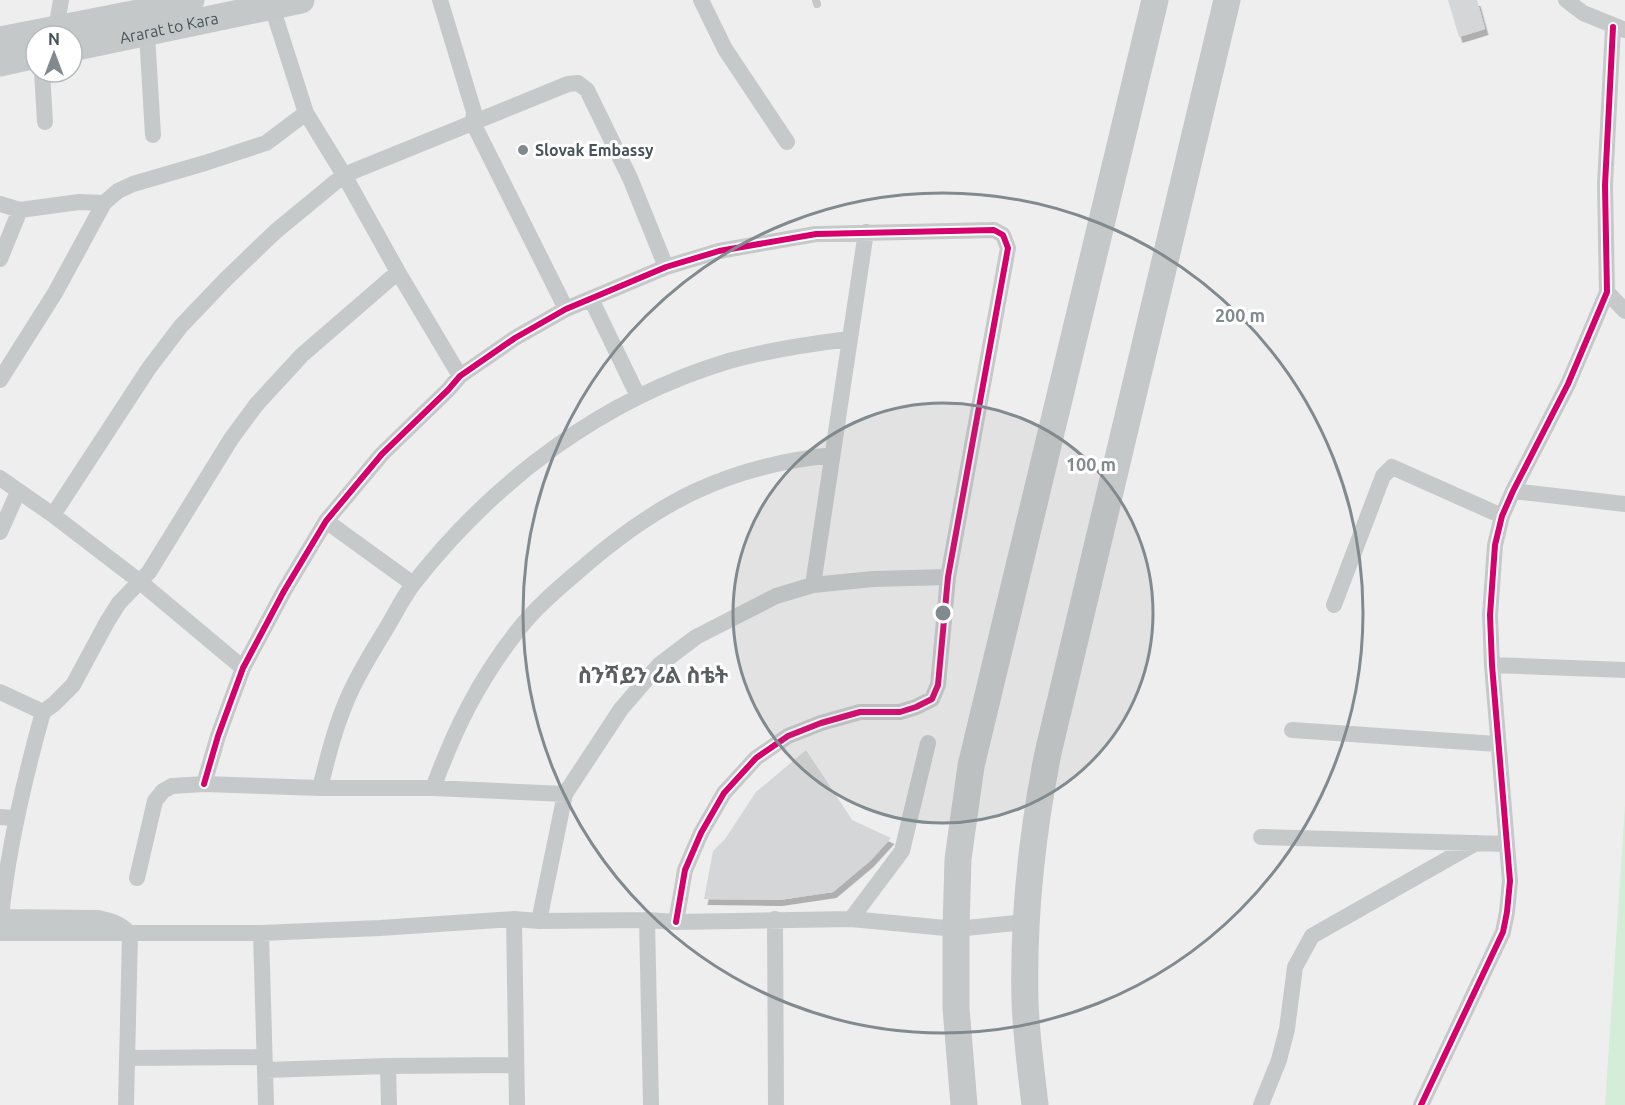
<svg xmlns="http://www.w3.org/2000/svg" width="1625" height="1105" font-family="Ubuntu,'Noto Sans Ethiopic',sans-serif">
  <defs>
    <filter id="shadow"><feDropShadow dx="3.5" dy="6" stdDeviation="0" flood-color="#0004"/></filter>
  </defs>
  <rect width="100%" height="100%" fill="#efeeee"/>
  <path fill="#d4edd8" d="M1625 805V1105H1605Z"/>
  <path fill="#d5d6d7" filter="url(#shadow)" d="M1448 0H1477L1485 29 1459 37Z
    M806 750 852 820 891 838 870 861 833 892 779 900 704 899 713 851 725 839 756 792Z"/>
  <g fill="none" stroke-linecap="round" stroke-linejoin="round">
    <path stroke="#c6c9ca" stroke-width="8" d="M816 0 817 4"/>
    <path stroke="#c6c9ca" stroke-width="16" d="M440 0 474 112 473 123 566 309
      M701 0 725 49 787 142
      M1566 0 1583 13 1625 30
      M272 7 306 113 344 175 398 272 460 376
      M56 29 61 0
      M147 34 153 135
      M42 72 45 122
      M0 204 20 210 79 202 104 203
      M866 232 813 585 873 579 948 577
      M0 259 20 210
      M1607 292 1625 311
      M591 299 638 396
      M0 380 55 293 104 203 118 191 133 184 205 163 266 143 306 113
      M0 478 53 515 139 581 243 668
      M1513 491 1625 504
      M53 515 149 368 181 326 226 279 276 231 344 175 568 84 578 83 587 90 630 178 666 267
      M326 521 413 584
      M0 532 18 492
      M1334 605 1383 476 1392 467 1502 516
      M1492 665 1625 670
      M0 692 43 712C24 780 8 847 1 917
      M43 712 54 704 73 685 107 622 119 603 149 572 231 439 256 405 302 355 398 272
      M1292 730 1497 744
      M204 784 218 736 243 668 284 591 326 521 382 454 448 390 460 376 515 338 566 309 666 267 719 251 816 234 994 230 1003 235 1008 248 948 577 938 685 932 699 916 707 900 712H860L821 723 788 736 756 758 724 793 701 833 685 870 676 922
      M320 788H433C455 729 479 679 519 629 536 607 560 587 581 569 659 501 728 466 832 455
      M433 788 565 794
      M0 817 15 818
      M1261 837 1507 844
      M137 878 155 801 163 791 172 786 204 784 320 788C328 756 336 723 350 693 360 671 373 650 386 629 395 614 403 597 414 583 495 480 602 399 729 361 768 350 809 344 849 339
      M0 917 98 918C111 921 121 923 130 934L126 1105
      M514 919 517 1105
      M775 919 776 1105
      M851 919 902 851 928 743
      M647 920 651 1105
      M539 921 565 794 621 709 659 665 696 637 776 596 813 585
      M0 933H261L380 928 514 919 539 921 647 920 676 922 851 919 956 929 1026 922
      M261 933 266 1105
      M127 1058 264 1057
      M265 1070 388 1066
      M389 1105 388 1066 516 1065
      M1261 1105 1279 1060 1287 1029 1295 967 1312 936 1476 843
      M1421 1105 1503 932 1507 912 1510 881 1492 665 1490 615 1495 545 1502 516 1513 491 1568 384 1607 292 1605 185 1613 27"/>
    <g stroke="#c4c8c9" stroke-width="27">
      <path d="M0 40 138 13 191 0"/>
      <path id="s1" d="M72 48 301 0"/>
      <path d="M0 63 36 55"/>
      <path d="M964 1105 956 1008V929L958 859 971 766 1155 0"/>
      <path d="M1035 1105C1031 1070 1026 1035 1025 1000 1023 917 1032 834 1048 753L1227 0"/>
    </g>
    <defs>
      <path id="cycleway" d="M204 784 218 736 243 668 284 591 326 521 382 454 448 390 460 376 515 338 566 309 666 267 719 251 816 234 994 230 1003 235 1008 248 948 577 938 685 932 699 916 707 900 712H860L821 723 788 736 756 758 724 793 701 833 685 870 676 922
        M1421 1105 1503 932 1507 912 1510 881 1492 665 1490 615 1495 545 1502 516 1513 491 1568 384 1607 292 1605 185 1613 27"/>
    </defs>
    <use href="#cycleway" stroke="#fff" stroke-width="10"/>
    <use href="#cycleway" stroke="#d6006c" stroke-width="6"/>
  </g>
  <circle cx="943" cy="613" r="210" fill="#818a8e" fill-opacity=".12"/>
  <g fill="none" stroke="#818a8e" stroke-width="3">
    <circle cx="943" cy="613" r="210"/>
    <circle cx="943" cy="613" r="420"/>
  </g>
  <circle fill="#818a8e" stroke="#fff" stroke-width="2" cx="523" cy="150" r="6"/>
  <g text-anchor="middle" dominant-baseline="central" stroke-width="6" stroke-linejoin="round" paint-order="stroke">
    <g font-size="16" fill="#46545a" stroke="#fff">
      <text stroke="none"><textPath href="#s1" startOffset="99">Ararat to Kara</textPath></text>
    </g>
    <g font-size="16" font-weight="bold" fill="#46545a" stroke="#fff" text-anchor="start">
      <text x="535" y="150">Slovak Embassy</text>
    </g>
    <g font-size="22" font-weight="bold" fill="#5a5f62" stroke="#fff">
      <text x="653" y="674">ስንሻይን ሪል ስቴት</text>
    </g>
  </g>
  <circle cx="943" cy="613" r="9" fill="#818a8e" stroke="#fff" stroke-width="3"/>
  <g font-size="18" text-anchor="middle" font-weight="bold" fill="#818a8e" stroke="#fff" stroke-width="6" stroke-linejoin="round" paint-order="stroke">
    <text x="1240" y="322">200 m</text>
    <text x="1091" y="471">100 m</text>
  </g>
  <g transform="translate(54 54)"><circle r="28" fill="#ffffff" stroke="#b5bbbd" stroke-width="1.5"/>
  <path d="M0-4.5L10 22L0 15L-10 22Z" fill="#818a8e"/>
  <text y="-9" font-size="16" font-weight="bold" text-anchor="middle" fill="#46545a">N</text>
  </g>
</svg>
